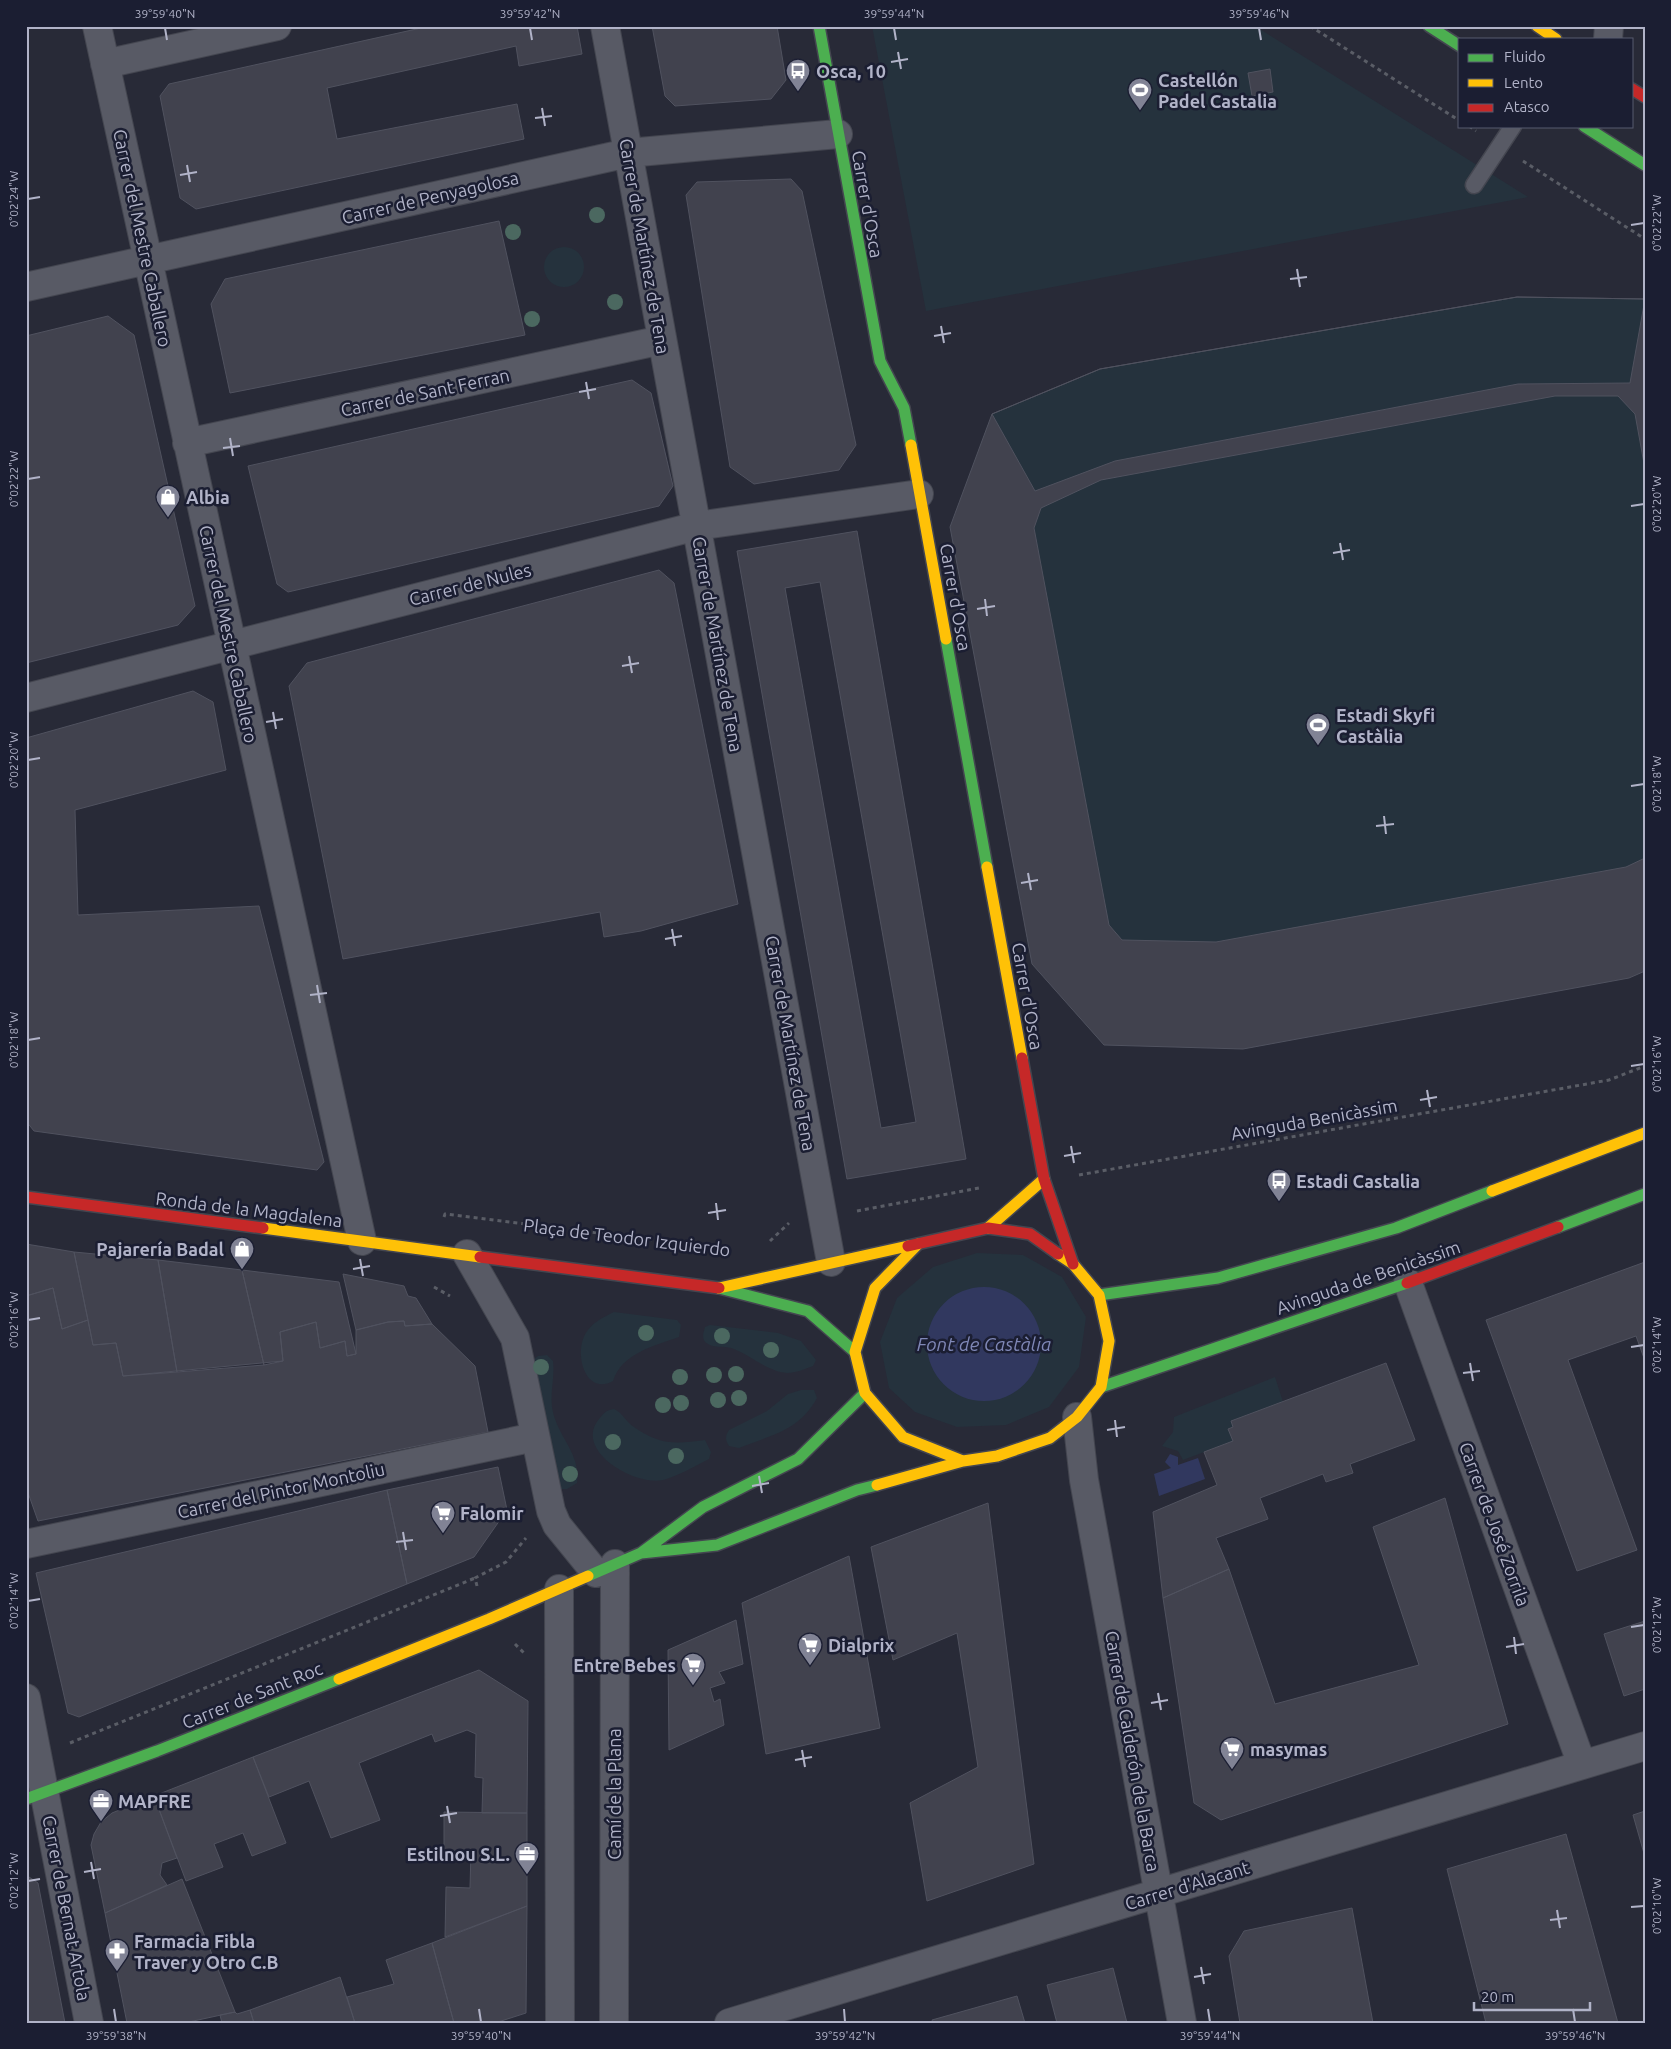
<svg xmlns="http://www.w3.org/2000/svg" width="1671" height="2049" font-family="Ubuntu,sans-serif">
  <rect width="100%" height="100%" fill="#282a37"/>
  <path fill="#25323d" d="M872 26H1255L1528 197 926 311Z
    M544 267a20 20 0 1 1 40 0a20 20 0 1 1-40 0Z
    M1517 297 1645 299V971L1629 978 1243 1049 1104 1045 1032 964 950 527 992 414 1100 369Z
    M977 1253 1023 1255 1062 1277 1086 1317 1079 1367 1049 1407 1006 1425 957 1427 915 1412 889 1388 880 1342 897 1298 933 1267Z
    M614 1312 677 1320 681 1325 679 1337C654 1346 622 1353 613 1381 584 1397 572 1349 588 1330 595 1321 604 1317 614 1312Z
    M710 1325 778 1333 801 1341 816 1360 813 1366C805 1369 796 1373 787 1373 767 1372 750 1354 731 1348 724 1346 714 1348 708 1344 701 1340 703 1334 705 1327Z
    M547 1355 553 1361C555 1377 550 1391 552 1407 556 1436 581 1452 577 1483L567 1489H561L533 1360 538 1356Z
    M1275 1377 1283 1402 1228 1429 1233 1441 1183 1460 1178 1451 1162 1446 1173 1432 1174 1417Z
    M801 1390H814L817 1398C799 1431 771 1435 739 1448L729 1446C725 1440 725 1436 729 1430L767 1411 788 1394Z
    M614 1409C623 1413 626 1422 634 1427 659 1445 675 1444 705 1440L711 1452 709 1459C695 1466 678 1476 663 1480 634 1486 573 1450 599 1419 604 1413 606 1410 614 1409Z"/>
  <path fill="#31385f" d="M927 1344a57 57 0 1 1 114 0a57 57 0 1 1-114 0Z
    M1170 1454 1178 1457V1465L1198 1458 1205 1479 1159 1496 1154 1474 1171 1468 1165 1462Z"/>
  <path fill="#41424e" stroke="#50525f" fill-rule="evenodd" d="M430 26H577L582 54 519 66 516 46 327 88 337 139 517 104 524 139 196 209 180 198 160 96 169 84Z
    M652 26H777L786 80 771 99 675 106 665 96Z
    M1270 69 1273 92 1252 96 1248 73Z
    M791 179 802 191 856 445 839 470 754 484 730 467 686 195 697 182Z
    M499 221 525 335 230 393 211 304 225 279Z
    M1517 297 1645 299V469L1635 414 1618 396H1555L1101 480 1041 508 1034 528 1109 925 1122 940 1216 942 1626 867 1645 858V971L1629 978 1243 1049 1104 1045 1032 964 950 527 992 414 1100 369Z
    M1517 297 1645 299 1630 383 1518 384 1115 461 1035 491 992 414 1100 369Z
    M108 316 134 335 195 606 178 625 26 663V336Z
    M632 380 651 393 673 486 659 506 288 592 277 584 248 466Z
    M857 531 966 1159 847 1179 737 551ZM820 582 916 1122 881 1128 785 588Z
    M659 570 674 583 738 904 641 931 604 937 600 912 343 959 289 686 307 663Z
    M193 691 213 702 226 770 75 810 78 915 259 906 324 1162 317 1170 34 1131 26 1121V738Z
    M26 1244 74 1252 88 1320 62 1329 53 1288 26 1296Z
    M74 1252 158 1260 177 1372 123 1376 116 1343 93 1345Z
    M158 1260 242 1270 264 1365 177 1372Z
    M1645 1262V1361L1636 1336 1568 1360 1637 1550 1577 1571 1486 1320Z
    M242 1270 339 1282 356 1354 347 1356 345 1341 320 1348 316 1322 280 1332 283 1361 264 1365Z
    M343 1274 404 1286 408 1296 416 1298 432 1324 405 1326 404 1321 388 1322 356 1330Z
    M53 1288 62 1329 88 1320 93 1345 116 1343 123 1376 283 1361 280 1332 316 1322 320 1348 345 1341 347 1356 356 1354V1330L388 1322 404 1321 405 1326 432 1324 475 1366 488 1432 38 1521 26 1487V1296Z
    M1386 1363 1415 1440 1350 1464 1353 1473 1326 1482 1323 1474 1260 1498 1268 1519 1216 1538 1229 1569 1163 1598 1153 1512 1217 1485 1204 1452 1233 1441 1228 1429 1233 1427 1231 1421Z
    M498 1467 507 1510 474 1557 407 1584 387 1490Z
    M387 1490 407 1584 79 1717 68 1713 36 1573Z
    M1445 1498 1508 1724 1221 1820 1194 1803 1163 1598 1229 1569 1275 1704 1419 1665 1373 1527Z
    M988 1503 1034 1864 927 1901 910 1803 978 1767 957 1633 893 1660 871 1547Z
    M849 1556 880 1728 766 1754 742 1603Z
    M736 1620 743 1664 719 1672 725 1683 710 1688 714 1702 720 1699 724 1725 669 1750 668 1650Z
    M1645 1621V1689L1624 1696 1604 1634Z
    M479 1670 528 1701 527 1813H482L483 1778 475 1777 476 1734 467 1730 435 1742 432 1734 359 1763 380 1820 331 1838 309 1781 269 1797 253 1757Z
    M253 1757 286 1843 252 1856 243 1833 214 1844 223 1867 186 1881 154 1796Z
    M154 1796 177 1858 162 1863 160 1875 167 1885 105 1913 91 1845 94 1834 101 1822 112 1813Z
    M1645 1811V1857L1633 1815Z
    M444 1812 527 1813V1906L445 1937 446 1887 470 1888 471 1851H444Z
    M1566 1834 1618 2023H1486L1447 1869Z
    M26 1875 38 1883 65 2023H26Z
    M182 1879 235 2012 184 2023H127L105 1913Z
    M527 1906 526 2013 495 2023H454L432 1943Z
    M1352 1908 1373 2023H1240L1229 1956 1244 1931Z
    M432 1943 454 2023H355L347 1997 394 1984 386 1960Z
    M1113 1968 1127 2023H1057L1047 1985Z
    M340 1977 355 2023H254L250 2010Z
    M1017 1996 1025 2023H933L932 2020Z
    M250 2010 254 2023H222L220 2015 235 2012 237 2014Z"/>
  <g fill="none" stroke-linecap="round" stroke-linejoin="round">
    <defs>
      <path id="lane" d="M1474 185 1513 126"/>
      <path id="street" d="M97 26 362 1241
        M605 26 831 1262
        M1608 39 1609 26
        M105 64 277 26
        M26 287 628 153 838 134
        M187 443 662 340
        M26 698 697 526 919 494
        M467 1254 515 1338 551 1511 557 1525 596 1573
        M1408 1283 1582 1765
        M1077 1417 1084 1480 1182 2023
        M26 1544 535 1437
        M559 1589 560 2023
        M26 1698 89 2023
        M614 2023 615 1564
        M729 2023 1645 1746"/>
      <path id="fast" d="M819 26 880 361 904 408 911 445
        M1429 26 1460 46
        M1584 126 1645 165
        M946 639 987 867
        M1558 1227 1645 1194
        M719 1288 808 1311 855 1352
        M1099 1295 1218 1278 1396 1228 1492 1191
        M1101 1387 1407 1283
        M641 1553 717 1545 857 1490 877 1485
        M588 1576 641 1553 703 1507 798 1459 865 1393
        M26 1799 157 1751 339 1679"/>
      <path id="slow" d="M1537 26 1556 39
        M911 445 946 639
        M987 867 1022 1058
        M1492 1191 1645 1133
        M263 1228 480 1257
        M988 1228 1044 1179
        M918 1244 875 1288 855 1352 865 1393 903 1437 963 1461
        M719 1288 908 1246
        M877 1485 963 1461 997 1456 1050 1438 1077 1417 1101 1387 1109 1341 1099 1295 1073 1264 1058 1254
        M339 1679 489 1619 588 1576"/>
      <path id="jam" d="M1632 89 1645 97
        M1022 1058 1044 1179 1073 1264
        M26 1197 263 1228
        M908 1246 988 1228 1030 1234 1058 1254
        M480 1257 719 1288
        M1407 1283 1558 1227"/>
    </defs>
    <use href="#lane" stroke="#444650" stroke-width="19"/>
    <use href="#street" stroke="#444650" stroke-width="30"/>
    <use href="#fast" stroke="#444650" stroke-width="14"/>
    <use href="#slow" stroke="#444650" stroke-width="14"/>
    <use href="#jam" stroke="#444650" stroke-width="14"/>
    <path stroke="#5a5d66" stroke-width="3" stroke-dasharray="4 4" stroke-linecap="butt" d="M1310 26 1460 121
      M1469 126 1476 131
      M1523 161 1645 239
      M1079 1175 1609 1080 1645 1066
      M857 1211 979 1188
      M444 1217 445 1214 727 1249
      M770 1241 789 1223
      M434 1287 450 1296
      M477 1586 475 1578 506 1562 526 1538
      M515 1644 525 1654
      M70 1743 475 1578"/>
    <use href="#lane" stroke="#585a65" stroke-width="16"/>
    <use href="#street" stroke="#585a65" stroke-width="28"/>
    <use href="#fast" stroke="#4caf50" stroke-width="11"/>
    <use href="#slow" stroke="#ffc107" stroke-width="11"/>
    <use href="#jam" stroke="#c62828" stroke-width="11"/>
  </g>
  <g fill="#4b6860">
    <circle cx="597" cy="215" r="8"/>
    <circle cx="513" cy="232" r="8"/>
    <circle cx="615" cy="302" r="8"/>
    <circle cx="532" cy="319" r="8"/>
    <circle cx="646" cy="1333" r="8"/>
    <circle cx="722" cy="1336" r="8"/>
    <circle cx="771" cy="1350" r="8"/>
    <circle cx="541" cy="1367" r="8"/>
    <circle cx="736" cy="1374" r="8"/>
    <circle cx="714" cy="1375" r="8"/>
    <circle cx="680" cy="1377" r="8"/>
    <circle cx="739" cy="1398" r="8"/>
    <circle cx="718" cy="1400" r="8"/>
    <circle cx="681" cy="1403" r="8"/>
    <circle cx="663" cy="1405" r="8"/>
    <circle cx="613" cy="1442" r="8"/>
    <circle cx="676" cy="1456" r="8"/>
    <circle cx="570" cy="1474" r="8"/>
  </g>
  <path fill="none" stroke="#b1b3c8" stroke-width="2" d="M165 28 167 40M530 28 532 40M894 28 896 40M1259 28 1261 40M898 52 901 69M891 62 908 59M542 108 545 126M535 118 552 116M187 165 190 182M180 175 197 172M28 199 40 197M1631 225 1644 223M1297 269 1300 287M1290 279 1307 277M941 326 944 343M934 336 951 333M586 382 589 399M579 392 596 389M230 438 233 456M223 448 240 446M28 479 40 477M1631 506 1644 504M1340 543 1343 560M1333 553 1350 550M985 599 987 616M977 609 995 606M629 656 632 673M622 666 639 663M273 712 276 729M266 722 283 719M28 760 40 758M1631 786 1644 784M1384 816 1386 834M1376 826 1394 824M1028 873 1031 890M1021 883 1038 880M672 929 675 946M665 939 682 936M317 985 320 1003M310 995 327 993M28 1040 40 1038M1631 1066 1644 1064M1427 1090 1430 1107M1420 1100 1437 1097M1071 1146 1074 1163M1064 1156 1081 1153M716 1203 718 1220M708 1213 726 1210M360 1259 363 1276M353 1269 370 1266M28 1320 40 1318M1631 1347 1644 1345M1470 1363 1473 1381M1463 1373 1480 1371M1115 1420 1117 1437M1107 1430 1125 1427M759 1476 762 1493M752 1486 769 1483M403 1532 406 1550M396 1542 413 1540M28 1601 40 1599M1631 1627 1644 1625M1514 1637 1516 1654M1506 1647 1524 1644M1158 1693 1161 1710M1151 1703 1168 1700M802 1750 805 1767M795 1760 812 1757M447 1806 450 1823M440 1816 457 1813M91 1862 94 1879M84 1872 101 1869M28 1881 40 1879M1631 1907 1644 1906M1557 1910 1560 1928M1550 1920 1567 1918M1201 1967 1204 1984M1194 1977 1211 1974M114 2009 116 2022M479 2009 481 2022M844 2009 845 2022M1208 2009 1210 2022M1573 2009 1575 2022"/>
  <defs>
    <symbol id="bus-pin" viewBox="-11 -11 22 30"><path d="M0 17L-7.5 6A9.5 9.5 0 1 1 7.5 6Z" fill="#818395" stroke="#1b1e32"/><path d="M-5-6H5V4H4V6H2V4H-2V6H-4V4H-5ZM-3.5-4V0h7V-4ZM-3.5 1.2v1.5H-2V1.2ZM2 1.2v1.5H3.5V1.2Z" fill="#fff"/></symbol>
    <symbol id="stadium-pin" viewBox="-11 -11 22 30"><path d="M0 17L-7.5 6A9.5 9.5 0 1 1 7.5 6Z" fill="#818395" stroke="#1b1e32"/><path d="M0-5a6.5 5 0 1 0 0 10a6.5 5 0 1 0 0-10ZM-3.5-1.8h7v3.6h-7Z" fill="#fff"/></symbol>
    <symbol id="shop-pin" viewBox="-11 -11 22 30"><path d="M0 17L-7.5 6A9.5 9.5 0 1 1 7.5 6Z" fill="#818395" stroke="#1b1e32"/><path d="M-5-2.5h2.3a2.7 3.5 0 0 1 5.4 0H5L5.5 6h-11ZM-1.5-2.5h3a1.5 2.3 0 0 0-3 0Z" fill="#fff"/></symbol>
    <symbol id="supermarket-pin" viewBox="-11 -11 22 30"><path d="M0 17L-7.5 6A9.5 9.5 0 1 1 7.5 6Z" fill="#818395" stroke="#1b1e32"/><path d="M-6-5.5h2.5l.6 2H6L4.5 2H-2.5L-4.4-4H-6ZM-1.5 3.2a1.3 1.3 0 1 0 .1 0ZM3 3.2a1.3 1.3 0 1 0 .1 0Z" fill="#fff"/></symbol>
    <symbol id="office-pin" viewBox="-11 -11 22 30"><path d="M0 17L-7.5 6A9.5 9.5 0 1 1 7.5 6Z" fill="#818395" stroke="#1b1e32"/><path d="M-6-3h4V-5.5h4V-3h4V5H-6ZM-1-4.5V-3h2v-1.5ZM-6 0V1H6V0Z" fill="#fff"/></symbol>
    <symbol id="pharmacy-pin" viewBox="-11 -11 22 30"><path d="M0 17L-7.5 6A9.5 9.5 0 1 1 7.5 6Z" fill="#818395" stroke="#1b1e32"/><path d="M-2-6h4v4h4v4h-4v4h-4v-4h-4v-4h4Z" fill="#fff"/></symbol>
  </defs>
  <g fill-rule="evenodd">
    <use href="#bus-pin" x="784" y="57" width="28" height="38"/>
    <use href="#stadium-pin" x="1126" y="76" width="28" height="38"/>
    <use href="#shop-pin" x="154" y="483" width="28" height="38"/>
    <use href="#stadium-pin" x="1304" y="711" width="28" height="38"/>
    <use href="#bus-pin" x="1265" y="1167" width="28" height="38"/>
    <use href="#shop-pin" x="228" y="1235" width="28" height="38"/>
    <use href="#supermarket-pin" x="429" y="1499" width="28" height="38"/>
    <use href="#supermarket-pin" x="796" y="1631" width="28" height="38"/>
    <use href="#supermarket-pin" x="679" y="1651" width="28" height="38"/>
    <use href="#supermarket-pin" x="1218" y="1735" width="28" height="38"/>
    <use href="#office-pin" x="87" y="1787" width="28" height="38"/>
    <use href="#office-pin" x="513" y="1840" width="28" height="38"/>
    <use href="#pharmacy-pin" x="103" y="1937" width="28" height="38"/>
  </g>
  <g text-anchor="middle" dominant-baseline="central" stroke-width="5" stroke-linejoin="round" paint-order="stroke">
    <g font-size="18" font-weight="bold" fill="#b1b3c8" stroke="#1b1e32" text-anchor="start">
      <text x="816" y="71">Osca, 10</text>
      <text x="1158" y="80">Castellón<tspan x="1158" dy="21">Padel Castalia</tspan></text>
      <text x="186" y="497">Albia</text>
      <text x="1336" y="715">Estadi Skyfi<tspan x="1336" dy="21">Castàlia</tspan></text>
      <text x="1296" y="1181">Estadi Castalia</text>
      <text x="224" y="1249" text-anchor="end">Pajarería Badal</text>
      <text x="460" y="1513">Falomir</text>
      <text x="828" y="1645">Dialprix</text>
      <text x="676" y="1665" text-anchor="end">Entre Bebes</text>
      <text x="1250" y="1749">masymas</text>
      <text x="118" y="1801">MAPFRE</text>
      <text x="510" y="1854" text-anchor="end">Estilnou S.L.</text>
      <text x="134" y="1941">Farmacia Fibla<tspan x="134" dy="21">Traver y Otro C.B</tspan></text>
    </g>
    <g font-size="18" fill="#b1b3c8" stroke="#1b1e32">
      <text transform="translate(430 197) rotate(-13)">Carrer de Penyagolosa</text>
      <text transform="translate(868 204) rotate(80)">Carrer d'Osca</text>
      <text transform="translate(143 238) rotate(78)">Carrer del Mestre Caballero</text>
      <text transform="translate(645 246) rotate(80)">Carrer de Martínez de Tena</text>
      <text transform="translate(425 392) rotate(-12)">Carrer de Sant Ferran</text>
      <text transform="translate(470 584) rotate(-14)">Carrer de Nules</text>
      <text transform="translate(956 597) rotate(80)">Carrer d'Osca</text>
      <text transform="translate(229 634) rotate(78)">Carrer del Mestre Caballero</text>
      <text transform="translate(718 644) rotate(80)">Carrer de Martínez de Tena</text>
      <text transform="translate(1028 996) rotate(80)">Carrer d'Osca</text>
      <text transform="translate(791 1043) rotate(80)">Carrer de Martínez de Tena</text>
      <text transform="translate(1314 1119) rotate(-10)">Avinguda Benicàssim</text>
      <text transform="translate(249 1209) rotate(7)">Ronda de la Magdalena</text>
      <text transform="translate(627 1237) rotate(7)">Plaça de Teodor Izquierdo</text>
      <text transform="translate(1368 1277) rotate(-19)">Avinguda de Benicàssim</text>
      <text transform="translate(281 1490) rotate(-12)">Carrer del Pintor Montoliu</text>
      <text transform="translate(1495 1524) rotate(70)">Carrer de José Zorrila</text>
      <text transform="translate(252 1695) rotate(-22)">Carrer de Sant Roc</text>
      <text transform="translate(1133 1751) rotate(80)">Carrer de Calderón de la Barca</text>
      <text transform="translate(614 1794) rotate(-90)">Camí de la Plana</text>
      <text transform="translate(1187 1885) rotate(-17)">Carrer d'Alacant</text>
      <text transform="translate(67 1908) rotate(79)">Carrer de Bernat Artola</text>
    </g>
    <g font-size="19" font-style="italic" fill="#7f87b6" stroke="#1b1e32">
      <text x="984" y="1344">Font de Castàlia</text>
    </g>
  </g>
  <rect width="1671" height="2049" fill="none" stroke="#1b1e32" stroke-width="55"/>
  <rect x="1458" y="38" width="175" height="90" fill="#1b1e32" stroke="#575a6e"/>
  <rect x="1468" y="54" width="25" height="8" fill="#4caf50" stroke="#575a6e"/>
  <text x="1504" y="62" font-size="15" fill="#b1b3c8">Fluido</text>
  <rect x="1468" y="79" width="25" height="8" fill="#ffc107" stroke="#575a6e"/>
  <text x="1504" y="88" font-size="15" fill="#b1b3c8">Lento</text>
  <rect x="1468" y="104" width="25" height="8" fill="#c62828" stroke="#575a6e"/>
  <text x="1504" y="112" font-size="15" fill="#b1b3c8">Atasco</text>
  <path d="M1474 2002v8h116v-8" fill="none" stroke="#b1b3c8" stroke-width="2.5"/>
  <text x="1481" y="2002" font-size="15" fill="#b1b3c8" stroke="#1b1e32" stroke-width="4" paint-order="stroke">20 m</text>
  <rect x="28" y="28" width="1616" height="1994" fill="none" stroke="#b1b3c8" stroke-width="2"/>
  <g font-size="12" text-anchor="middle" fill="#b1b3c8">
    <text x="165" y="18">39°59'40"N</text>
    <text x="530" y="18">39°59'42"N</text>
    <text x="894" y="18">39°59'44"N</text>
    <text x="1259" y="18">39°59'46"N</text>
    <text transform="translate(14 199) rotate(-90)" y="4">0°02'24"W</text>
    <text transform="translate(1657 223) rotate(-90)" y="4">0°02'22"W</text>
    <text transform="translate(14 479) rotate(-90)" y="4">0°02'22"W</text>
    <text transform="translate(1657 504) rotate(-90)" y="4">0°02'20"W</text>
    <text transform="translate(14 760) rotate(-90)" y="4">0°02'20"W</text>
    <text transform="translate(1657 784) rotate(-90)" y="4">0°02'18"W</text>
    <text transform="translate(14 1040) rotate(-90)" y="4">0°02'18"W</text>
    <text transform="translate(1657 1064) rotate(-90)" y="4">0°02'16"W</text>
    <text transform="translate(14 1320) rotate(-90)" y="4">0°02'16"W</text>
    <text transform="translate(1657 1345) rotate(-90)" y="4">0°02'14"W</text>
    <text transform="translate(14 1601) rotate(-90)" y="4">0°02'14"W</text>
    <text transform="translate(1657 1625) rotate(-90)" y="4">0°02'12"W</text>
    <text transform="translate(14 1881) rotate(-90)" y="4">0°02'12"W</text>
    <text transform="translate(1657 1906) rotate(-90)" y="4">0°02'10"W</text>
    <text x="116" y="2040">39°59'38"N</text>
    <text x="481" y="2040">39°59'40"N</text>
    <text x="845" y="2040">39°59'42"N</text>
    <text x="1210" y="2040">39°59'44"N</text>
    <text x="1575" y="2040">39°59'46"N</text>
  </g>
</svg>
